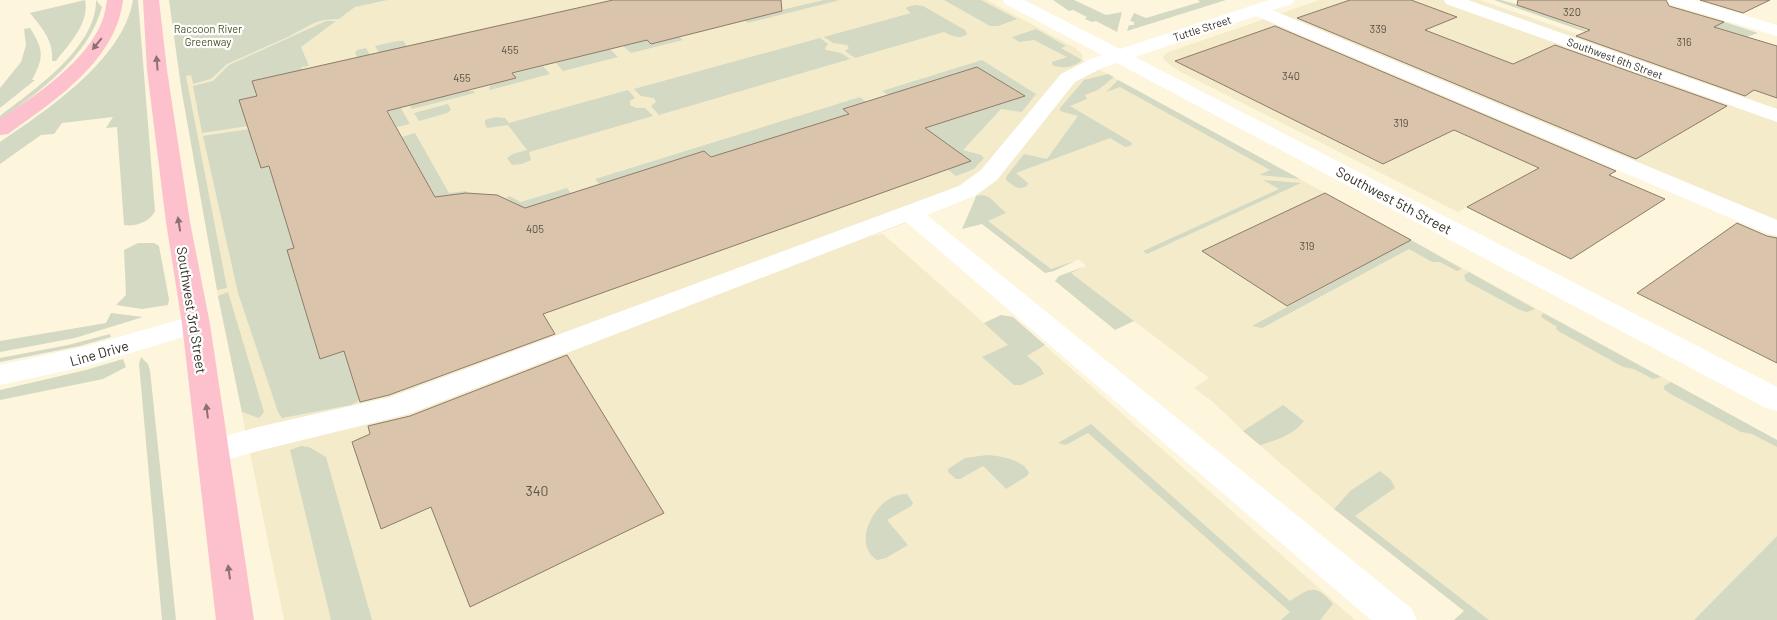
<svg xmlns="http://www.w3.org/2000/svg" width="1777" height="620" font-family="Barlow,sans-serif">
  <rect width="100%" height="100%" fill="#fdf6dd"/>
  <path fill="#f4ebcb" d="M388 0H987L1075 48 1082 54V60L1777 440V536L1694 620H1489L1355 516 1395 488 1350 491 1334 509 1243 431 1213 402 1194 388 1209 378 1071 273 1085 267V264L1079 260H1075L1052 270 988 221 976 196 872 236 883 234 984 323 1001 315 1013 317 1355 620H284L218 296 181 87 186 76 191 75 193 84 211 79 227 64 288 37 314 23 324 20 339 19 355 7Z
    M1320 0H1480L1713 81 1777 47V238L1577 152 1458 212 1177 70 1164 60 1163 56 1168 52Z"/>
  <path fill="#d3d9c3" d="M85 0C90 23 69 44 56 61H52C54 41 42 28 30 13Z
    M96 0 102 7C89 56 39 92 0 120V116C34 90 97 47 96 0Z
    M133 0H138L155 211C150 222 135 227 124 225L117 127 106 128 113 117 62 123 54 134 41 135 0 164V142C47 110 123 60 133 0Z
    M169 0H388L355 7 339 19 324 20 314 23 288 37 227 64 211 79 193 84 191 75 186 76 227 288 217 290 181 87Z
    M824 0H840L748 23 743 19Z
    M944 0H981L1017 19 998 26H990Z
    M1053 0H1074L1106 15 1122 12 1117 32 1096 21 1092 22 1085 19 1087 17 1073 10 1069 11Z
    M1198 0H1226L1127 31 1129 25H1134V22L1130 21 1134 13 1146 18 1200 2Z
    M1494 0H1501L1522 6 1594 33 1591 34Z
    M915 5 923 6 965 30 967 34C959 40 952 36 944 32L855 58 845 51 849 48 847 45 833 43 824 37 911 13 906 9 907 7Z
    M1678 15 1716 24 1722 21 1758 33 1747 37Z
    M326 21H336L301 47 309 66 301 67 302 70 252 81 257 96 248 126 202 133 193 86 213 81 229 65Z
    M30 28C44 50 44 57 32 80H35L0 108V88L21 62 26 45 24 29Z
    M1036 29 1066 46 1061 48 1082 60C1073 68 1063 69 1052 65V62L1067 57 1034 40 1019 42 1012 37Z
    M679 37 683 40 631 53 623 46 647 40 652 44Z
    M820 38 828 44 825 48 826 50 841 53 850 59 659 115 651 106 656 102 654 98 641 96 634 89Z
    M397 41H404L407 47 467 91H474L475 93 412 109 375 46Z
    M366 48 410 124 397 127 355 53 357 50Z
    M610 49 618 57 563 71 556 63Z
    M982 60 1036 94 1022 112 1001 109 963 150 981 155 984 158 974 169 956 176 947 169 970 160 925 128 1025 96 977 67 888 95 882 91Z
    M543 66 550 74 490 90 489 87 492 84 515 78 512 74Z
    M1108 74 1114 77 1098 90 1085 95 1087 99 1070 106 1131 142 1132 145 1125 147 1110 138 1016 173 1028 183 1027 186C1018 191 1012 185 1006 180V177L1024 154 1047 159 1078 116 1060 111V108L1084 80Z
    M1118 80 1300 179 1259 175 1270 170 1120 87 1106 92Z
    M628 90 635 98 630 101V105L636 108H645L653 116 529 152 531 160 522 164 512 165 507 158 513 154 527 150 508 125 487 128 485 124V120L495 117 505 118 509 123Z
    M860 97 866 102 843 109 849 114 711 157 704 151 599 184 595 179Z
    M448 104 451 110 447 113 419 121 414 113Z
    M249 129 261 168 269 166 294 248 287 250 320 359 344 351 359 399 357 402 351 405 282 418 278 412 238 293 203 136Z
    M415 133 449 193 467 191 466 193 436 198 402 137Z
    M1263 180 1301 183 1147 254 1143 251 1279 189Z
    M567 188 571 193 522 209 516 203 506 198 509 196 521 202Z
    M982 195 989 197 1006 213 988 221 1051 269 1077 260 1054 271 1045 273 982 224 962 229 975 199 976 196Z
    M1411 240 1462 269 1457 271 1440 262H1432L1409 249 1262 328 1252 326Z
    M138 243H154L159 246 169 299 168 305 142 309 116 305 126 295 124 250Z
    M1086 266 1071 273 1134 321 1115 330 1055 281 1059 276Z
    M1469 272 1535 309 1527 312 1520 310 1466 281 1464 275Z
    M228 292 264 412 259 418 242 412 218 296Z
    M111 313 143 317 75 338 0 352V341L106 323Z
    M1543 313 1661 377 1653 379 1634 369 1623 367 1560 332 1556 329 1557 327 1541 317Z
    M1001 315 1013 317 1045 345 1027 356 1040 367 1044 374 1021 385H1014L982 357 1008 345 984 323Z
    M110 334 111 337 80 346 0 362V358L68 345Z
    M141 357 148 364 150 370 176 620H162L139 364Z
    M123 359 126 367 103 379 0 400V390L86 370Z
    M1671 382 1777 440V447L1752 434 1741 432 1669 393 1664 389V386Z
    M1283 405 1304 421C1293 435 1277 440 1260 445L1243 431Z
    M1091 424 1290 601C1310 588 1315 583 1333 604L1320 620H1281L1290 612 1088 433 1066 445 1058 443Z
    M301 446 309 447 326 457 372 620H331L290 450Z
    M987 455C1000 456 1023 459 1029 473L1027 476 1006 489 983 466 960 479H956L948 472V469L965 458Z
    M1380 471 1391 480 1395 488 1355 516 1489 620H1454L1464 611 1334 509 1350 491Z
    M907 494 913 503 911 506 887 520 908 545 886 558 877 560C849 543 878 492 907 494Z
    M1777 536V620H1694Z"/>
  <path fill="#dac4ab" stroke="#8c7c6a" d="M613 0H781L782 11 651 44 647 40 512 73 516 78 387 111 435 197 466 193 497 195 525 208 704 151 711 157 849 114 843 109 977 67 1025 96 925 128 971 161 543 314 555 334 389 395 360 402 344 351 320 359 287 250 294 248 269 166 261 168 239 100 257 96 252 81Z
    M1350 0H1411L1457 17 1425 30 1513 64 1555 45 1727 106 1636 159 1297 18Z
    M1518 0H1666L1669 6 1724 22 1714 27 1777 46V98L1754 90 1745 96 1576 36 1590 30 1517 5Z
    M1700 0H1770L1743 13Z
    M1275 26 1616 171 1609 175 1665 199 1571 259 1467 207 1539 168 1454 130 1383 164 1175 61Z
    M1325 193 1411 240 1287 306 1202 251Z
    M1737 223 1767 236 1777 238V363L1637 293Z
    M567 355 664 513 470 607 431 507 381 529 352 442 370 434 368 426 410 416Z"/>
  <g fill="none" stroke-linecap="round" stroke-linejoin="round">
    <path fill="#fff" fill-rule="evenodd" d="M1003 0H1024L1120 49 1269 0H1294L1292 4 1272 10 1777 220V236L1768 234 1256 16 1135 57 1777 387V411L1766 408 1117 63 1102 68 1075 82 997 180 975 196 927 215 1411 608 1417 620H1371L906 222 409 414 258 451 212 464 201 461 196 452 201 443 258 427 390 397 959 186 981 170 1061 74 1088 60 1102 55 1005 4Z
      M1444 0H1468L1777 109V122L1446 4Z
      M1668 0H1694L1777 25V36L1670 4Z
      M196 315 206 318 210 324 206 330 88 366 0 385V365L87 346Z"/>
    <path fill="#fcc1cd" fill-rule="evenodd" d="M107 0H123C116 61 54 101 8 134L0 135V119C36 95 88 61 103 19 105 13 106 6 107 0Z
      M143 0H159L167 70 190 222 210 324 254 620H216L182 324 166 222 147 70Z"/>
  </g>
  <defs><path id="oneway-solid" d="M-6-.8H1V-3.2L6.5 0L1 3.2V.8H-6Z" transform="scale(1.25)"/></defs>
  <g fill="#8c7171">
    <use href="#oneway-solid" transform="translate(97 44) rotate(129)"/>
    <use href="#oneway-solid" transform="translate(157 63) rotate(-95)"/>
    <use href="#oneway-solid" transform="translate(179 224) rotate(-99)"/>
    <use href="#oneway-solid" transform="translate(207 411) rotate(-97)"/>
    <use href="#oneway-solid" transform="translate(229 572) rotate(-98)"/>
  </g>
  <g text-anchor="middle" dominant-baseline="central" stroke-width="4.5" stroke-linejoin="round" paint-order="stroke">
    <g font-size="11" fill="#5b5446">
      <text x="1572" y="11">320</text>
      <text x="1378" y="28">339</text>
      <text x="1684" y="41">316</text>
      <text x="510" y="49">455</text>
      <text x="1291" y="75">340</text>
      <text x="462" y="77">455</text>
      <text x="1401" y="122">319</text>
      <text x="535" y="228">405</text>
      <text x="1307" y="245">319</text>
    </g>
    <g font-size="11" fill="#485221" stroke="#fff">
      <text x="208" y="28">Raccoon River<tspan x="208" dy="13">Greenway</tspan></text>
    </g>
    <g font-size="11" fill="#312f25" stroke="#fff">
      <text transform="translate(1202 28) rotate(-18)">Tuttle Street</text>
      <text transform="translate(1615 58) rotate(20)">Southwest 6th Street</text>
    </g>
    <g font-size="14" fill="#312f25" stroke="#fff">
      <text transform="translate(1394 200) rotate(28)">Southwest 5th Street</text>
      <text transform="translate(192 310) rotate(81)">Southwest 3rd Street</text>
      <text transform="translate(99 353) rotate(-16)">Line Drive</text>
    </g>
    <g font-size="14" fill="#5b5446">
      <text x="537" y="490">340</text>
    </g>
  </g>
</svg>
